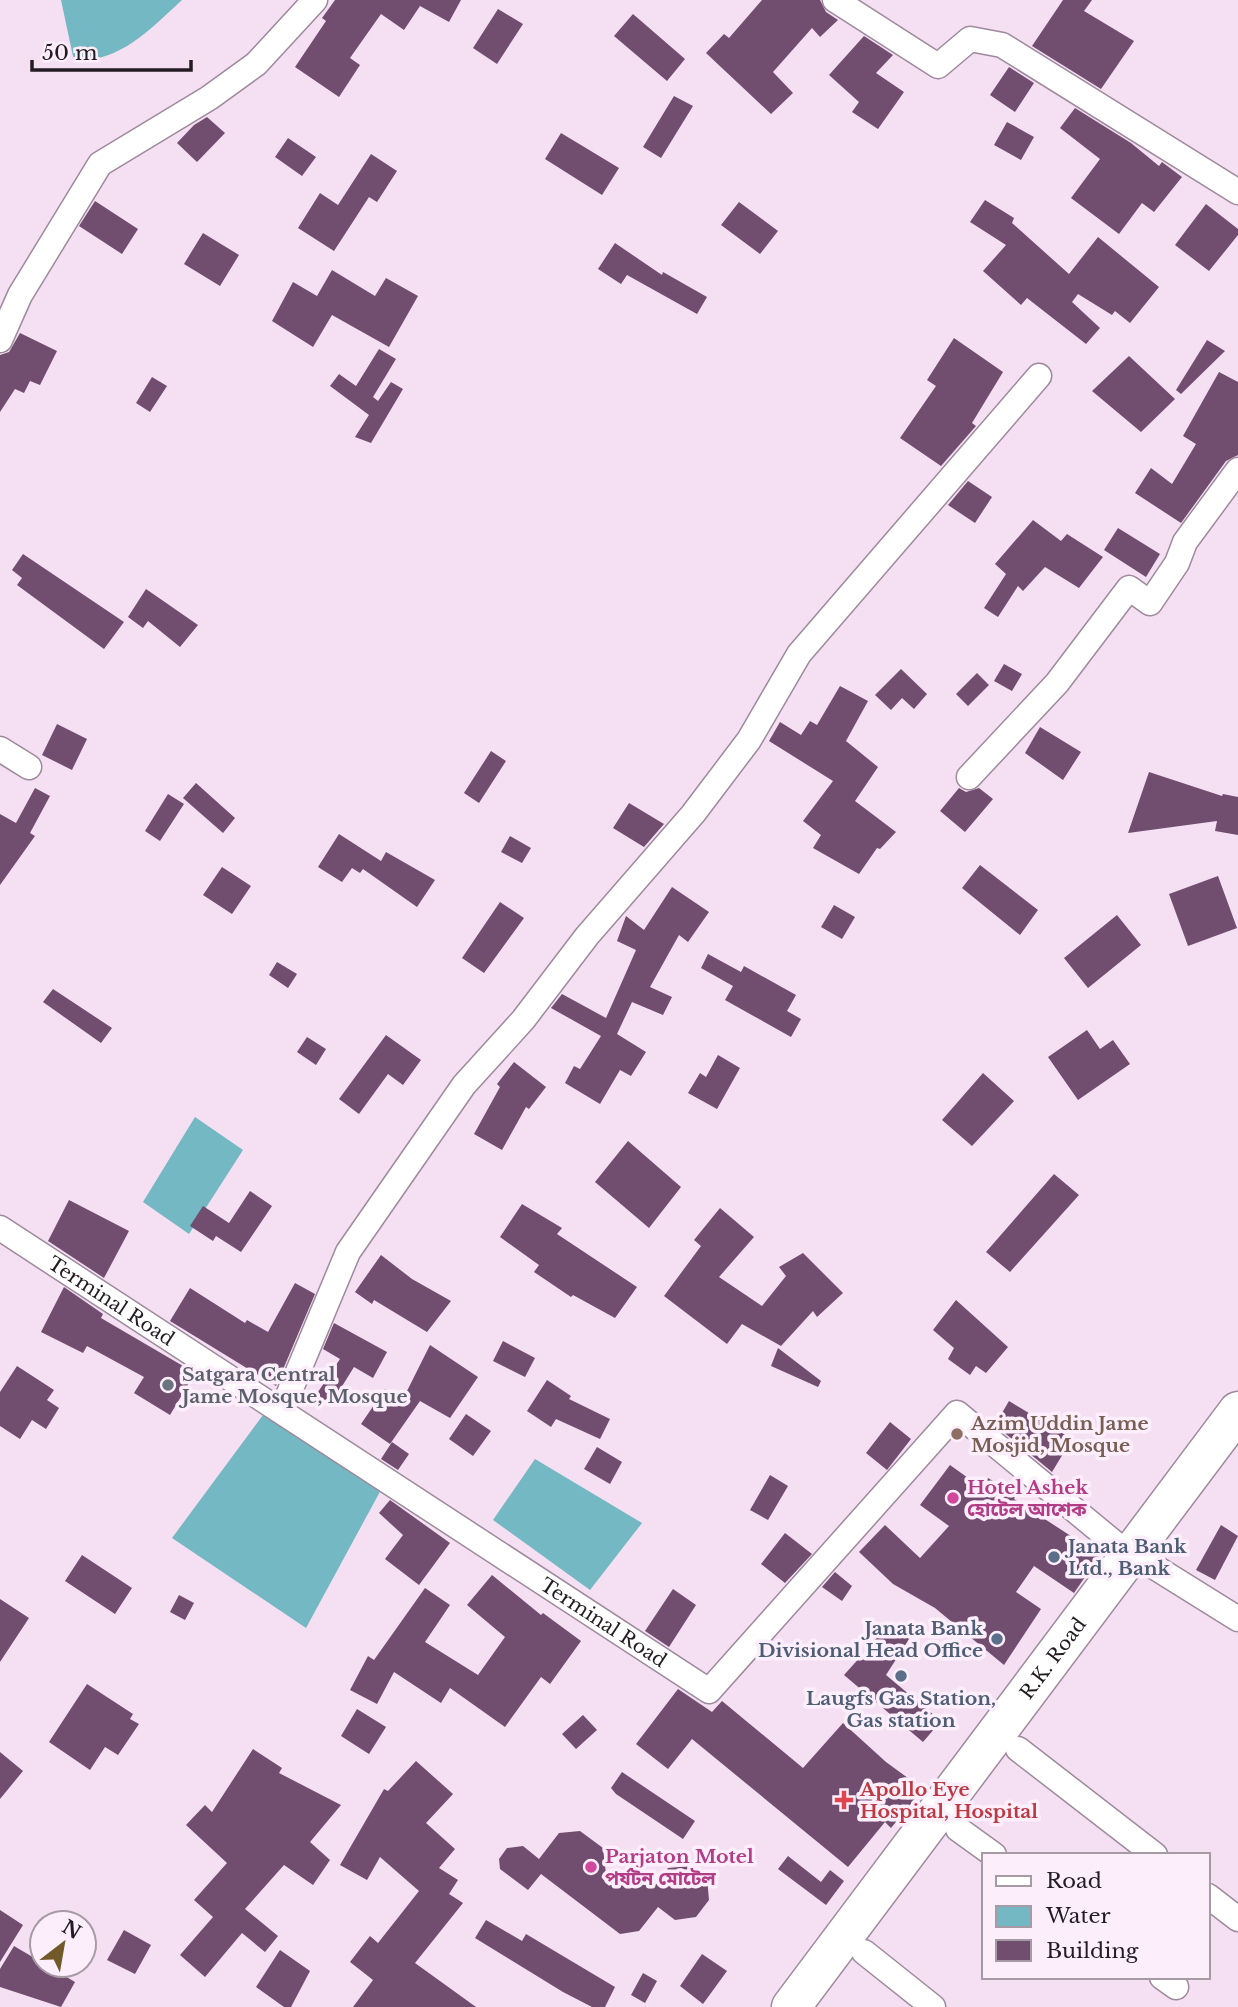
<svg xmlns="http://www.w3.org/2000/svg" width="1238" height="2007" font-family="'Libre Baskerville','Noto Sans Bengali',serif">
  <rect width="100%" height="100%" fill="#f5dff3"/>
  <path fill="#73b8c2" d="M61 0H182C149 30 122 61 74 61Z
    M195 1117 243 1150 189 1234 143 1202Z
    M263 1415 382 1488 306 1628 172 1538Z
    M535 1459 642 1523 590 1590 493 1520Z"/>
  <path fill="#714d6f" d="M335 0H461L449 22 420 6 404 30 381 14 350 58 360 65 339 97 295 67 326 21 322 18Z
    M762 0H820L826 12 838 20 820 37 812 28 773 72 793 93 771 114 706 53 724 34 729 38Z
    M1063 0H1092L1084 11 1134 41 1101 89 1032 46Z
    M498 9 523 24 497 64 473 48Z
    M633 14 685 59 667 81 614 36Z
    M864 36 893 55 876 73 904 92 878 129 852 112 859 102 829 75Z
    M1009 67 1034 83 1015 112 990 95Z
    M674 96 693 106 661 158 643 147Z
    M1075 108 1131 143 1159 166 1162 162 1182 177 1154 212 1142 203 1119 234 1071 198 1100 159 1060 128Z
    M207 117 225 133 197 162 177 143 194 125Z
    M1007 122 1034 137 1021 160 994 145Z
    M561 133 619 168 602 195 545 159Z
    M288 138 316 157 302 176 275 157Z
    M371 154 397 171 377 202 369 197 334 251 298 228 320 193 338 205Z
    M985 200 1014 218 1012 223 1069 274 1098 237 1159 287 1130 323 1115 311 1112 315 1078 294 1072 302 1100 328 1086 344 1027 298 1021 305 983 271 1006 245 970 222Z
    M95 201 138 229 122 254 79 226Z
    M739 202 778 231 760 254 721 225Z
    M1206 204 1238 229V235L1209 271 1175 245Z
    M203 233 239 255 220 286 184 264Z
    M615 243 662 275 663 272 707 297 697 314 627 275 621 284 598 269Z
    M332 270 375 296 386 278 418 296 389 347 332 315 313 347 272 321 293 282 317 296Z
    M20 333 57 351 40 385 30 381 24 393 15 389 0 412V355L9 352Z
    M954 338 1003 372 972 423 976 426 941 466 900 438 936 386 927 380Z
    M1207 340 1225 351 1181 394 1176 390Z
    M379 349 396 359 373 397 378 401 391 382 403 389 371 443 355 437 369 415 330 386 339 374 356 386Z
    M1129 356 1175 399 1141 432 1092 391Z
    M1219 372 1238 382V455L1226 461 1181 523 1135 493 1151 468 1172 484 1196 444 1183 436Z
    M152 377 167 386 150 412 136 403Z
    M968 481 992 497 975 523 948 505Z
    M1033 520 1061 541 1067 534 1103 557 1079 588 1045 567 1023 591 1018 586 998 617 984 608 1006 574 995 564Z
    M1118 528 1160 554 1146 577 1104 550Z
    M23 554 124 622 104 649 17 585 22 578 12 570Z
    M146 589 198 625 180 647 148 621 143 628 128 617Z
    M1004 664 1022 674 1012 691 994 681Z
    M901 669 927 694 914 709 902 698 891 710 875 695Z
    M977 673 989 685 968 706 956 694Z
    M840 686 868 701 846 741 878 767 855 801 896 832 880 849 877 848 859 874 813 848 821 835 803 821 833 781 769 741 780 722 801 735 810 721 817 725Z
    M57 724 87 739 72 770 42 755Z
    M1040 727 1081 752 1063 780 1025 753Z
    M491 751 506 761 479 803 464 793Z
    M1149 772 1222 796 1223 794 1238 797V835L1215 831 1217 821 1128 833Z
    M196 783 235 818 223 833 183 798Z
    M35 788 50 796 30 833 35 836 0 885V814L16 823Z
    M959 788 966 792 979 788 993 799 965 832 940 811Z
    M168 794 184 804 160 841 145 831Z
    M629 803 664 824 644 847 613 828Z
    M339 834 381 861 386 852 435 880 417 907 363 869 360 873 352 868 342 882 318 867Z
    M510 836 531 848 522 863 501 852Z
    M980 865 1038 910 1020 935 962 888Z
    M222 867 251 886 232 914 203 895Z
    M1218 876 1237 928 1188 946 1169 894Z
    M672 887 709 912 688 942 679 935 650 987 672 997 663 1015 632 1002 617 1034 646 1052 631 1076 620 1070 600 1104 565 1083 574 1066 580 1069 601 1036 551 1008 562 994 606 1018 636 950 617 941 626 916 644 930Z
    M500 902 524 918 484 973 462 958Z
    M834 905 855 917 842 939 821 927Z
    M1117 915 1141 945 1088 988 1064 958Z
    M708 954 741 972 744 966 796 995 787 1011 801 1019 791 1037 725 1000 733 986 701 968Z
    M277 962 297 974 288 988 269 975Z
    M53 989 112 1028 101 1043 43 1002Z
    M1087 1030 1100 1049 1113 1040 1130 1064 1078 1100 1048 1057Z
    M386 1035 421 1060 403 1085 388 1074 359 1114 339 1099Z
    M307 1037 326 1049 316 1065 297 1052Z
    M718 1055 740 1068 717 1109 688 1093 700 1073 706 1077Z
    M514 1062 546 1087 529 1109 526 1107 502 1150 474 1134 500 1087 497 1084Z
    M983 1073 1014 1101 972 1146 942 1120Z
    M628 1141 681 1187 649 1228 595 1182Z
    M1054 1174 1079 1195 1010 1272 986 1252Z
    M250 1191 272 1206 241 1252 216 1236 213 1241 190 1226 203 1206 229 1223Z
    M69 1200 129 1231 104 1278 48 1241Z
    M522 1204 562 1228 557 1234 637 1287 615 1318 573 1295 571 1297 534 1272 539 1265 500 1237Z
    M720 1208 754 1237 719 1277 762 1306 786 1276 779 1267 803 1253 843 1293 817 1317 813 1311 781 1346 742 1324 727 1344 664 1296 701 1246 694 1240Z
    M381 1255 412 1279 451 1301 427 1332 374 1300 372 1304 355 1292Z
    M295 1283 315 1294 276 1386 170 1321 190 1288 245 1323 247 1320 268 1332Z
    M64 1287 103 1314 101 1318 195 1373 170 1415 134 1393 144 1377 87 1346 83 1353 41 1332Z
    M956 1300 1008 1347 986 1373 976 1366 970 1375 948 1359 954 1348 933 1330Z
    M334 1323 387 1352 373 1378 354 1367 331 1404 316 1395 340 1359 323 1349Z
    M503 1341 535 1358 525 1377 493 1361Z
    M430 1345 478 1377 450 1418 420 1401 390 1444 361 1424 385 1389 402 1401Z
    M778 1348 821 1381 818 1387 771 1366Z
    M17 1366 54 1390 47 1400 59 1408 46 1429 32 1420 20 1439 0 1426V1392Z
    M547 1380 571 1396 569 1399 610 1419 600 1439 556 1419 551 1427 527 1411Z
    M1009 1401 1072 1439 1052 1472 995 1425Z
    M466 1414 491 1431 473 1456 449 1439Z
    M890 1422 911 1439 887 1470 866 1453Z
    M392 1442 409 1454 398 1470 381 1459Z
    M597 1447 622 1462 610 1484 584 1469Z
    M950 1465 982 1488 988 1478 1016 1495 1014 1499 1100 1555 1074 1593 1034 1566 1016 1592 1041 1609 1004 1665 935 1608 893 1584 859 1552 885 1525 920 1558 949 1526 920 1505Z
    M770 1475 788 1486 768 1520 750 1510Z
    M390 1500 450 1543 419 1585 385 1559 403 1535 379 1513Z
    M1221 1525 1238 1536 1215 1580 1196 1570Z
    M785 1533 812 1554 785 1583 761 1564Z
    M82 1555 132 1588 115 1614 65 1581Z
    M835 1572 852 1586 842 1601 822 1587Z
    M492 1575 541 1615 543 1613 581 1641 550 1684 541 1677 505 1727 450 1688 441 1703 394 1672 377 1704 350 1690 368 1656 374 1660 425 1588 450 1605 425 1642 478 1675 505 1637 467 1605Z
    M673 1589 696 1605 669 1647 645 1631Z
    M179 1595 194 1603 185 1620 170 1612Z
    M0 1599 29 1618 0 1662Z
    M885 1624 909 1639 886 1675 941 1721 923 1742 844 1675 862 1655 864 1657Z
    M87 1684 133 1714 130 1719 139 1724 118 1755 105 1747 90 1770 49 1742Z
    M678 1689 712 1712 722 1701 803 1768 843 1723 886 1762 923 1789 891 1828 885 1822 848 1867 692 1739 668 1769 636 1744Z
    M357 1709 386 1727 369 1754 341 1736Z
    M583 1715 597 1730 576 1749 562 1734Z
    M253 1749 282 1768 279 1773 341 1805 310 1842 330 1860 313 1885 284 1865 245 1909 278 1936 265 1952 242 1933 205 1977 180 1955 213 1917 194 1900 227 1863 186 1825 205 1805 212 1812Z
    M0 1752 23 1771 0 1799Z
    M416 1761 453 1794 426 1823 455 1849 439 1868 458 1880 449 1894 463 1903 415 1963 476 2007H353L373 1980 350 1962 370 1936 378 1943 419 1891 380 1857 367 1880 340 1865 384 1789 388 1791Z
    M622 1772 695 1821 683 1839 616 1794 611 1788Z
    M580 1831 603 1848 606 1874 631 1872 653 1888 668 1868 690 1866 707 1878 709 1900 696 1917 675 1920 658 1907 639 1931 620 1934 541 1874 528 1890 500 1869 499 1859 507 1848 523 1846 539 1859 559 1833Z
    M788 1856 821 1882 830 1870 844 1881 826 1905 778 1869Z
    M0 1910 23 1925 0 1962Z
    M486 1920 522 1941 526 1934 615 1987 605 2007H592L563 1992 475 1938Z
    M124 1930 151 1945 135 1974 107 1960Z
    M14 1946 75 1982 61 2007 0 1987V1969Z
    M280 1950 310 1971 291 2007H284L256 1987Z
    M702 1954 727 1971 703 2004 680 1986Z
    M643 1973 657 1981 645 2003 631 1995Z"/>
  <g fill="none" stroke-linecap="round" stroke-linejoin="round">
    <defs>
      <g id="street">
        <path d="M835 0 938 66 970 39 1002 45 1238 192"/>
        <path d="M0 340 20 295 100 164 209 98 256 64 315 0"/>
        <path d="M0 749 29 767"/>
        <path d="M969 777 1057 683 1129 588 1150 603 1177 563 1185 542 1238 470"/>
        <path id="s1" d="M0 1228 709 1691 957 1413 1129 1555 1153 1566 1238 1619"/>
        <path d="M282 1410 348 1252 464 1085 523 1020 587 936 693 814 749 740 799 654 1039 376"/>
        <path d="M1018 1749 1155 1855"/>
        <path d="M958 1829 994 1855"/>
        <path d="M1208 1896 1238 1919"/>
        <path d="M864 1952 933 2007"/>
        <path d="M1162 1977 1176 1987"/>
      </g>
      <g id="highway">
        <path id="s2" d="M791 2007 1238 1411"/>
      </g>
    </defs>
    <use href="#street" stroke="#9e8a9c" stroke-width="27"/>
    <use href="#highway" stroke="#9e8a9c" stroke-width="41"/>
    <use href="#street" stroke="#fff" stroke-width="24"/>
    <use href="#highway" stroke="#fff" stroke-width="38"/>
  </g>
  <circle fill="#6b7280" stroke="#fceffb" stroke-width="2.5" cx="168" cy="1385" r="7"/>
  <circle fill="#8d6e63" stroke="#fceffb" stroke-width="2.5" cx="957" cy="1434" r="7"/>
  <g fill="#d1479c" stroke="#fceffb" stroke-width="2.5">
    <circle cx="953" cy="1498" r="7"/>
    <circle cx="591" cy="1867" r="7"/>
  </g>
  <g fill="#5c6f8a" stroke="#fceffb" stroke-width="2.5">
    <circle cx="1054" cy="1557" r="7"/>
    <circle cx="997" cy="1639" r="7"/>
    <circle cx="901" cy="1676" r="7"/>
  </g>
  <path fill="#e0444e" stroke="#fceffb" stroke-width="2.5" d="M840.5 1789.5h7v7h7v7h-7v7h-7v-7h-7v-7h7z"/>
  <g text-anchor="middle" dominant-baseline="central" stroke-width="7" stroke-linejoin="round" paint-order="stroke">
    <g font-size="19" fill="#241c23" stroke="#fceffb">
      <text stroke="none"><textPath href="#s1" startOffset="133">Terminal Road</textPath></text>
      <text stroke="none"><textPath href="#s1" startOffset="721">Terminal Road</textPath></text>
      <text stroke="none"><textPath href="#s2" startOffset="436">R.K. Road</textPath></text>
    </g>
    <g font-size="19" font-weight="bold" fill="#5b616d" stroke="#fceffb" text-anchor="start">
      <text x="182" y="1374">Satgara Central<tspan x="182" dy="22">Jame Mosque, Mosque</tspan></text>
    </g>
    <g font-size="19" font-weight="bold" fill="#785e54" stroke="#fceffb" text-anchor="start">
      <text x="971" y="1423">Azim Uddin Jame<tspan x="971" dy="22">Mosjid, Mosque</tspan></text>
    </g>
    <g font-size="19" font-weight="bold" fill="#b23c85" stroke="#fceffb" text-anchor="start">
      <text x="967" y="1487">Hotel Ashek<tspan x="967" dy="22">হোটেল আশেক</tspan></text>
      <text x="605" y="1856">Parjaton Motel<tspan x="605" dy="22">পর্যটন মোটেল</tspan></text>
    </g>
    <g font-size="19" font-weight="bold" fill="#4e5e75" stroke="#fceffb" text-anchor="start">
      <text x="1068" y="1546">Janata Bank<tspan x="1068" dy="22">Ltd., Bank</tspan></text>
      <text x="983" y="1628" text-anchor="end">Janata Bank<tspan x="983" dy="22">Divisional Head Office</tspan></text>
      <text x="901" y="1698" text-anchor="middle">Laugfs Gas Station,<tspan x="901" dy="22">Gas station</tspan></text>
    </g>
    <g font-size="19" font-weight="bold" fill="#be3a42" stroke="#fceffb" text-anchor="start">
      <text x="860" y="1789">Apollo Eye<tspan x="860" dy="22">Hospital, Hospital</tspan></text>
    </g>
  </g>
  <rect x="982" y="1853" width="228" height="126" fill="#fceffb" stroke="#a69ba5" stroke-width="2"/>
  <rect x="996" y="1876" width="35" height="10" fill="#ffffff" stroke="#a69ba5" stroke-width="2"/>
  <text x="1046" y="1888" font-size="21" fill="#241c23">Road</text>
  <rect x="996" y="1906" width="35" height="21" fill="#73b8c2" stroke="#a69ba5" stroke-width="2"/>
  <text x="1046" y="1923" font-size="21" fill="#241c23">Water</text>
  <rect x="996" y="1940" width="35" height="21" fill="#714d6f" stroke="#a69ba5" stroke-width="2"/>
  <text x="1046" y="1958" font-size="21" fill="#241c23">Building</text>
  <g transform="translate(63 1944) rotate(31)"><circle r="33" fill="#fceffb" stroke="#a69ba5" stroke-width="2"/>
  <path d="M0-5L12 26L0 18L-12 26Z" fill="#715929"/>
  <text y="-10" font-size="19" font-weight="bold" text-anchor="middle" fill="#241c23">N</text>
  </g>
  <path d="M32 60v10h159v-10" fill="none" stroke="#241c23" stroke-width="3.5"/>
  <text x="42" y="60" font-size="21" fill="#241c23" stroke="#fceffb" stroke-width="5" paint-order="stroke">50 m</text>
</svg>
